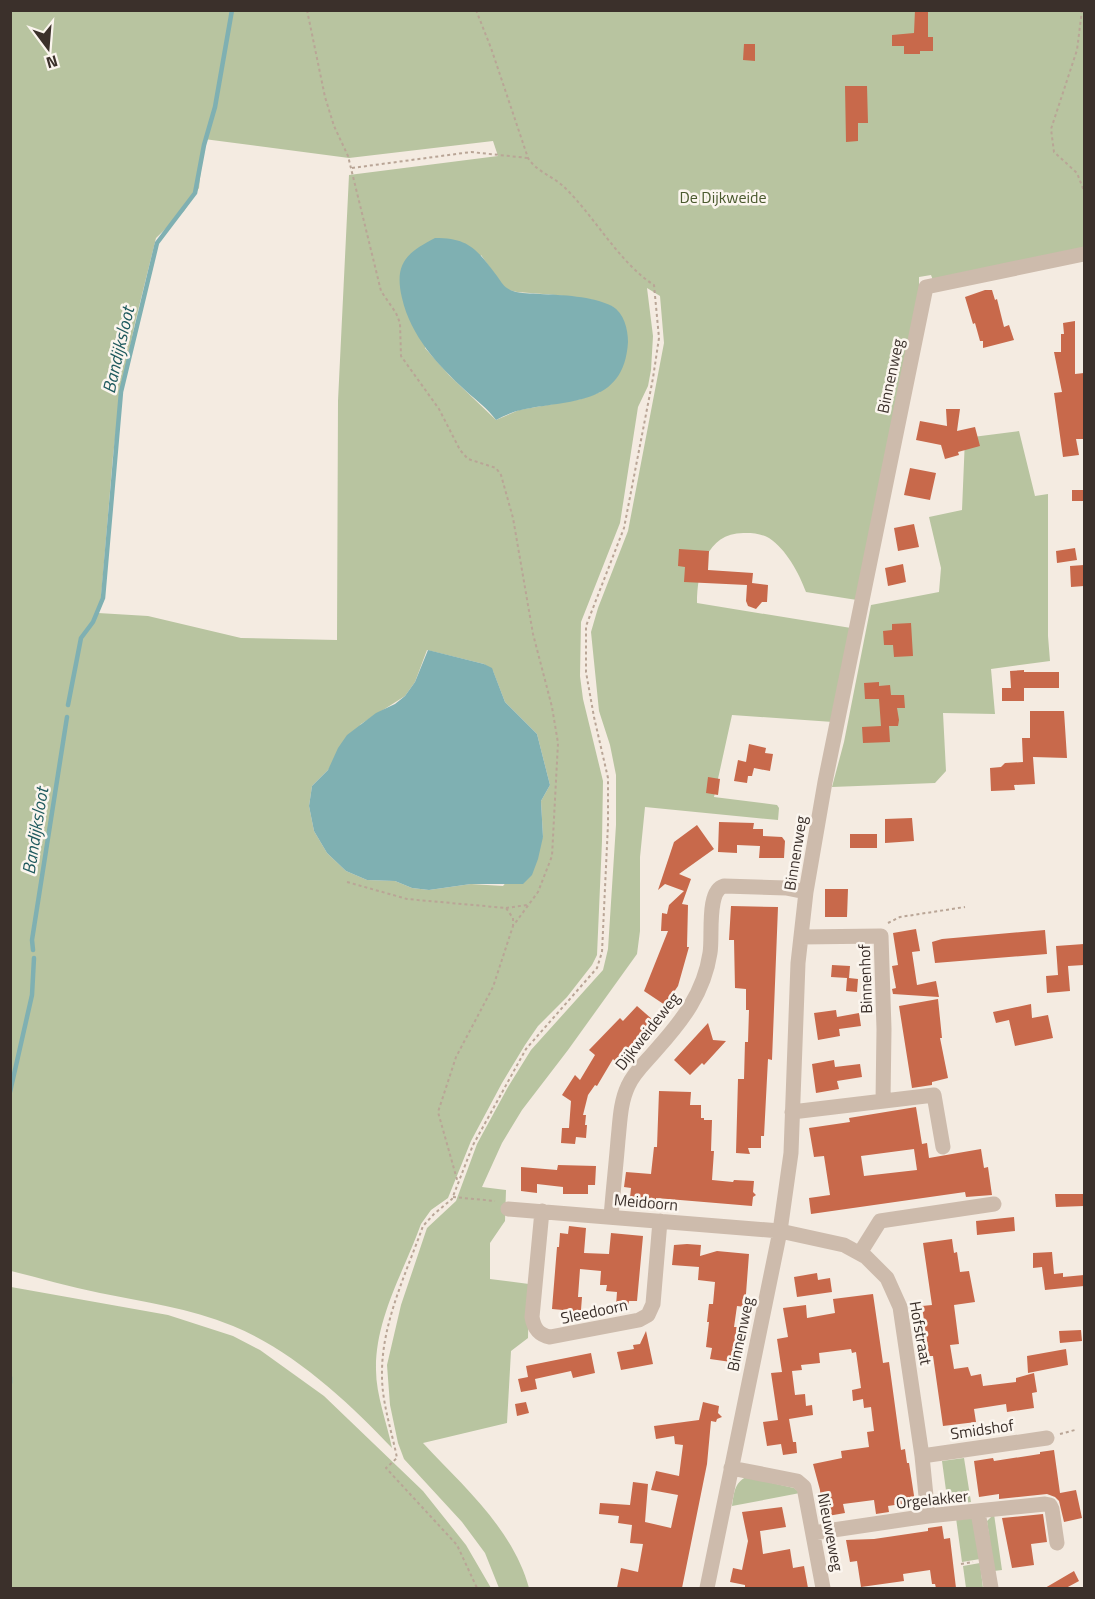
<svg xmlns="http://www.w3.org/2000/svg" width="1095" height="1599" font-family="'Titillium Web',sans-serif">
  <rect width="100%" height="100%" fill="#f4ebe1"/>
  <path fill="#b8c4a0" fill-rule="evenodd" d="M11 11H1084V261L936 288 931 275 919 277V293L857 600 806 592C799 573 786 549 769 538 762 534 754 533 746 533 707 531 697 571 697 603L851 628 833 722 732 715 714 797 777 805 779 808 778 820 645 807 640 857V931L637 954 568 1050 522 1110 502 1143 482 1187 506 1190 505 1221 490 1243V1279L529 1284 528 1338 511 1351 507 1423 423 1443C463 1486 513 1529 529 1588H499L485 1553 462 1522 404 1459 398 1443 390 1405 387 1365 401 1305 427 1228 456 1201 477 1144 508 1087 531 1050 603 970 608 949 616 825V775L610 745 599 711 591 632 598 608 628 531 664 343 660 296 647 288 653 336 651 370 648 386 638 407 620 523 581 622 580 676 583 699 603 781 602 841 597 955 592 965 567 997 538 1026 525 1045 502 1083 471 1141 448 1198 431 1210 421 1224C404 1271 375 1319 376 1370 376 1395 387 1423 392 1448 349 1402 292 1350 233 1326 189 1308 145 1302 100 1293 70 1287 40 1278 11 1271ZM204 139 349 158 493 141 498 156 349 175 338 401 337 640 241 638 148 616 98 613 101 598 113 456 121 391 135 323 156 238 184 211 199 188ZM481 255 505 289 517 292 556 295 593 300 613 307 600 392 581 399 519 410 496 420 449 375 425 348ZM427 650 484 664 493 671 505 702 537 734 550 785 541 801 543 837 503 886 471 884 429 890 412 888 395 881 367 880 346 871 327 853 314 831 309 806 312 786 328 770 361 724 405 696 415 682Z
    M1019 431 1035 496 1048 494V636L1050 661 991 669 995 714 943 713 946 771 935 783 832 787 844 742 871 605 939 592 941 568 929 517 962 510 965 438Z
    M11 1287 168 1315 233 1336 260 1350 324 1396 423 1491 466 1545 491 1588H11Z
    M964 1458 971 1502 948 1505 942 1461Z
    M746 1477 794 1488 800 1493 732 1506C734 1494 734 1483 746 1477Z
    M994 1514 1002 1570 994 1571 987 1521Z
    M956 1518H971L974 1521 980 1559 962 1562Z
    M980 1563 983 1588H966L963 1566Z"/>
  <path fill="#7fb0b2" d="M435 238C470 238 477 250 497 276 502 283 504 288 513 291 521 294 531 293 540 294 562 295 592 296 612 306 624 313 628 329 628 342 624 407 569 399 521 410 512 412 504 416 496 420 488 409 476 400 466 391 438 365 411 337 402 298 394 264 406 253 435 238Z
    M428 650 484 664 492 668 505 702 537 734 550 785 541 801 543 837 538 859 532 875 523 884H471L429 890 412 888 395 881 367 880 346 871 327 853 314 831 309 806 312 786 328 770 338 748 347 735 376 713 395 704 405 696 415 682Z"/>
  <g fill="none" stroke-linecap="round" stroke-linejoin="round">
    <path stroke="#7fb0b2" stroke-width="4.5" d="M68 705 81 638 93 622 103 598 121 392 157 243 195 193 204 145 215 107 232 10
      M33 950 32 940 67 717
      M10 1092 32 995 34 958
      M10 1377V1383"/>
  </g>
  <path fill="#c8694b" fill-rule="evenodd" d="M915 10H928V37H933V51H920V54H904V46H892V35L914 33Z
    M744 44H755V61L743 60Z
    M845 86H867L868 123H858V141L846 142Z
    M985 290H992L995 300 997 299 1004 327 1009 325 1014 340 983 348V341H980L975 323 973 324 965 297Z
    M1075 321V374L1084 373V430L1083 439H1076L1079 455 1063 457 1054 393 1062 392 1054 352H1061V334H1064L1063 323Z
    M946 409H960L957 431 975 427 980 446 958 452 959 455 945 459 941 445 916 440 920 421 947 426Z
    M910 468 936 473 930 500 904 495Z
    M1072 490H1084V501H1072Z
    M914 524 919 547 898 551 894 528Z
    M1075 548 1077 560 1057 563 1056 551Z
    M679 549 709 551 708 570 753 573 752 583 768 585 767 602H762L756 609 748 606 746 601 747 585 684 582 685 567 678 566Z
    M903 564 906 582 888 586 885 568Z
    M1084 565V586L1071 587 1070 566Z
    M911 623 913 656 894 657 893 645H884L883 631 892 630V624Z
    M1024 670V672H1059V688H1024V701H1002V688H1011L1010 671Z
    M879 682V686L890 685 891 695H904L905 708H897L899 720 898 726H889L890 742 863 743 862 727 881 726 879 699H865L864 683Z
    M1030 711H1064L1067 758 1033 757 1035 784 1014 785 1015 790 991 791 990 768 1001 767 1005 763 1023 762 1022 738H1030Z
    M749 744 766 748 765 753 773 754 770 771 754 768 752 776H748L747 783 734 781 738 760 746 762Z
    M708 777 720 779 718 795 706 793Z
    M912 818 914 841 885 843V819Z
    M719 822 754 823 753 829H763V836L782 837 785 841 784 858H759L760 846 737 845V853L718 852Z
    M697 825 714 849 679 874 691 879 682 904 688 905 687 947H689L678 986 665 1005 644 991 668 931H661L662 913 667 914 669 905 684 891 665 884 658 890 674 842Z
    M850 834H877V848H850Z
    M825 889H848L847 917H825Z
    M731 906 778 907 772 1060 768 1059 764 1136H761V1148H748L750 1154 736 1153 738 1079H744L745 1042H748L749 1010H746V989L735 988 734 940H729Z
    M916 929 920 951 912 952 917 985 936 981 939 997 893 994 892 989 896 988 892 966 898 965 893 933Z
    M1045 930 1047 954 935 963 932 942 942 939Z
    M1084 944V965L1068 966 1070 991 1047 993 1046 976 1058 975 1056 946Z
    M832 965 850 966 849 978 858 979 857 992 846 991 847 978 831 977Z
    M938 999 942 1038H940L948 1078 932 1082V1085L912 1088 899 1006Z
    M1031 1004 1032 1018 1048 1015 1053 1038 1015 1046 1009 1020 996 1023 993 1012Z
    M637 1006 653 1020 616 1062 613 1059 597 1086 595 1085 588 1095 583 1115H586L585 1125H587L586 1138 576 1137 575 1144 561 1143 562 1128H569L571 1101 562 1095 575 1075 580 1080 595 1055 589 1050 620 1018 623 1021Z
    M836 1010 837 1017 859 1013 861 1026 839 1029 840 1036 818 1040 814 1013Z
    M708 1023 713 1040 726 1041 704 1065 702 1063 690 1075 674 1060Z
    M834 1060 835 1067 860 1064 862 1077 837 1081 839 1089 816 1093 812 1064Z
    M659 1091 691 1092 690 1105H701V1118H704V1120H712L711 1151H714L712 1180 733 1182 734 1180 754 1181 753 1192 756 1195 753 1197 752 1206 656 1198V1201L630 1198 631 1188 624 1187 626 1172 651 1174 654 1147H657Z
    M916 1107 922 1144 927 1143 929 1158 981 1149 984 1168 988 1167 992 1195 966 1197 965 1192 811 1214 809 1198 830 1195 824 1156 814 1157 809 1128 850 1122 849 1118ZM914 1149 917 1170 864 1176 861 1156Z
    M558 1165 596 1166 595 1185H588V1194H563V1187L537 1184V1193L521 1191V1167L557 1170Z
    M1055 1194H1084V1206L1056 1207Z
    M1014 1217 1015 1231 977 1235 976 1221Z
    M569 1226 586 1228 584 1253 609 1254 611 1233 643 1236 637 1301H629L628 1307 616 1306 617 1292 606 1291 607 1285H600L601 1271 580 1269 578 1297H582L581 1310H577L576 1319 562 1317 563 1310 552 1309 557 1247H559L560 1233 568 1234Z
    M952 1239 954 1253 957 1252 960 1272 969 1271 975 1302 954 1305 959 1344 950 1345 954 1369 968 1367 971 1376 981 1374 983 1386 1016 1382V1378L1034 1373 1037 1392 1032 1393 1034 1408 1007 1412 1006 1404 974 1409 976 1422 943 1426 933 1356H929L922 1306 932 1305 923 1243Z
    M687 1244 701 1245 700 1256 717 1251 749 1254 745 1307 737 1306 734 1327H737L731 1362 710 1359 712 1348 706 1347 709 1322H707L709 1304H713L715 1282 698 1280 699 1267 672 1265 674 1245Z
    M1052 1252 1054 1274 1063 1273V1277L1084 1275V1286L1045 1290 1042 1267 1033 1268V1253Z
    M817 1273 818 1280 830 1278 832 1292 797 1297 794 1277Z
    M873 1294 883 1363 889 1362 901 1450 905 1449 907 1463H909L915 1502 888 1506 889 1512 876 1514 874 1500 843 1504 845 1513 822 1517 820 1490 813 1464 842 1458 841 1451 869 1447 867 1432 874 1431 871 1407 864 1408 863 1399 853 1401 852 1390 861 1388 856 1352 852 1353 851 1349 819 1353 820 1363 801 1365 802 1370 792 1371 795 1395 805 1394 806 1406 812 1405 813 1415 789 1419 793 1442H796L797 1453 783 1455 781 1444 767 1446 763 1422 778 1420 771 1373 782 1372 777 1339 788 1337 783 1308 806 1305 807 1318 835 1313 833 1299Z
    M1081 1330 1082 1341 1060 1343 1059 1331Z
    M646 1331 653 1364 621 1370 617 1352 634 1349 633 1345 640 1344Z
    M1066 1349 1068 1365 1028 1373 1027 1356Z
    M591 1353 595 1373 573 1378 571 1371 535 1379 537 1389 521 1392 518 1379 528 1377 526 1366Z
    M526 1402 529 1413 517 1416 515 1404Z
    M703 1402 719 1406 718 1413 722 1417 717 1419 716 1422 711 1421 707 1464 682 1588H617L621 1568 638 1572 643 1544 630 1543 632 1525 618 1523 619 1516 599 1514 600 1503 630 1505 633 1482 648 1484 645 1522 671 1528 678 1495 651 1490 656 1471 679 1476 683 1445 675 1444 674 1436 656 1439 654 1426 699 1420Z
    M1054 1450 1060 1493 1076 1490 1082 1518 1064 1522 1059 1501 1055 1497 1047 1494 999 1499V1494L979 1497 974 1461 993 1458 994 1461 1040 1454V1452Z
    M782 1507 786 1527 760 1531 763 1554 790 1549 793 1568 804 1566 808 1588H745V1585L730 1582 733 1568 742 1570 748 1541 742 1512Z
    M1043 1514 1047 1542 1031 1544 1034 1565 1012 1568 1002 1518Z
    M942 1526 944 1539 950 1538 956 1588H936L935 1584H932L930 1570 903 1574 904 1581 861 1587 857 1561 850 1562 846 1540 874 1539 928 1531V1528Z
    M1074 1571 1079 1581 1066 1588H1045Z"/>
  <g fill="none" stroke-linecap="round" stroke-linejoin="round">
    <path stroke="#b9a596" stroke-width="2" stroke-dasharray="3 3" stroke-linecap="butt" d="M307 10 325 97 334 126 348 156 381 291 396 313 400 323 401 356 439 409 460 450 468 459 496 468 501 475 513 518 533 634 552 707 558 743 552 856 538 892 513 926 493 987 456 1057 438 1112 458 1183
      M476 10 491 48 528 158C536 171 552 176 563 186 594 215 619 263 654 285L659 338 653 378 624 528 586 626V672L594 717 608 778V824L602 952 597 968 526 1049 473 1145 452 1199 434 1214 423 1226C406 1274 381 1324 382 1376 382 1403 392 1432 397 1458L386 1468 457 1545 477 1588
      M1082 10 1077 50 1051 129 1054 152 1077 173 1084 191
      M352 168 471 152 528 158
      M347 882 407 899 506 908 513 918V926
      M506 908 527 905
      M888 923 900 917 965 907
      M453 1197 495 1201
      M1060 1434 1075 1430
      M961 1564 973 1562"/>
    <path stroke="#cdbbac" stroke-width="15" d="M801 937 881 936 884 1029 883 1101
      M792 1112 934 1095 943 1147
      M508 1209 780 1231 844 1245 866 1257 887 1278 900 1307 922 1456 928 1516
      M542 1211 532 1317C534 1329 539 1335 550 1337L639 1320 648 1315 653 1304 660 1221
      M611 1217C613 1191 616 1165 618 1140 620 1122 620 1103 628 1086 634 1072 646 1062 656 1050 682 1021 704 993 710 953 713 936 706 891 724 886L786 888 806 892
      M860 1253 880 1221 994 1204
      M922 1456 1047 1438
      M731 1468 797 1481 804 1487 823 1588
      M978 1512 991 1588
      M813 1533 928 1516 1045 1504 1050 1505 1052 1509 1057 1543
      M707 1588 780 1231 791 1153 798 963 806 892 825 782 926 287 1084 254"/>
  </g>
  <g text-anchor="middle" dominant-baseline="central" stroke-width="5" stroke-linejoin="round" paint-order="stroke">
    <g font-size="16" fill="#4a5a2e" stroke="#fbf5ee">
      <text x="723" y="197">De Dijkweide</text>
    </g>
    <g font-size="16" fill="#3b302b" stroke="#fbf5ee">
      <text transform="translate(890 376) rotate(-78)">Binnenweg</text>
      <text transform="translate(795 853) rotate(-81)">Binnenweg</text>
      <text transform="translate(865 979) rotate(-92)">Binnenhof</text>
      <text transform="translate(647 1031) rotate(-52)">Dijkweideweg</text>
      <text transform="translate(646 1202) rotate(5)">Meidoorn</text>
      <text transform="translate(594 1311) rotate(-12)">Sleedoorn</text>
      <text transform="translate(921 1333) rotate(80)">Hofstraat</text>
      <text transform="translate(740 1334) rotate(-78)">Binnenweg</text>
      <text transform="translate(982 1429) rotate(-8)">Smidshof</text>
      <text transform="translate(932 1499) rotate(-6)">Orgelakker</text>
      <text transform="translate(831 1532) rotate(79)">Nieuweweg</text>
    </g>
    <g font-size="18" font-style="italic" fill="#1f5a5e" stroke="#fbf5ee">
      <text transform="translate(118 350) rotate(-77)">Bandijksloot</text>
      <text transform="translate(35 831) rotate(-81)">Bandijksloot</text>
    </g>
  </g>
  <rect width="1095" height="1599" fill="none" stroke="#3b302b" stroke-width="24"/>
  <g transform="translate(48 48) rotate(164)" stroke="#fbf5ee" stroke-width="4.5" paint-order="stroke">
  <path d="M0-4.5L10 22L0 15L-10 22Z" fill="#3b302b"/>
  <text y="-9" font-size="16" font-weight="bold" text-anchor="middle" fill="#3b302b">N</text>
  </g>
</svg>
